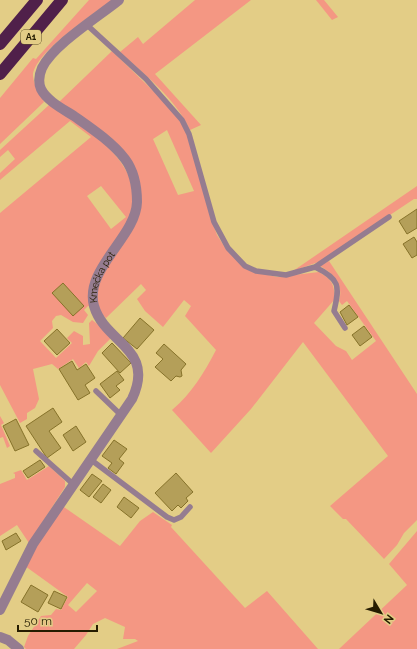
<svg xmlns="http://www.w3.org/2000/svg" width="417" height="649" font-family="Raleway,sans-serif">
  <rect width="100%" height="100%" fill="#e3cd86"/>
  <path fill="#f49783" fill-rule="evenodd" d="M89 0H112C94 14 33 53 33 76 34 87 41 93 44 102L0 144V98L33 58 36 59Z
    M195 0H251L155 74 201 125 190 130C176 99 145 75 120 52L138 37 143 44Z
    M316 0H324L338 17 332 20Z
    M112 51 175 112 188 135 212 221 217 235 226 249 255 272 277 277 319 272C332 280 334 283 335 299L314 323 336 346 346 351 352 360 376 341 347 301 342 305 339 301C344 285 334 274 320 266L329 261 417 394V520L404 533 397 545 384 559 346 519H343L330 506 388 456 303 342 251 409 211 453 172 410C192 393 204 373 216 350L185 316 191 306 184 300 163 327 145 311 137 299 146 290 141 284 106 318C77 295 119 255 129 234 133 223 134 185 135 172L76 112 59 102ZM167 130 194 191 178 195 153 139Z
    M49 105 56 106C89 132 144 162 132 213 129 226 109 246 103 259 96 273 95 292 91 307L88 306 84 310 88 315 83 323 73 322 61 315 56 316 52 321 53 328 40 341 56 358 72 343 67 338 74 331 83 336V345L90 344 89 323 92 320 113 336 98 351 89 366 86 362 79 368 73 359 58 369 52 364 33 369 39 399 35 408 27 413V419L20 423 0 385V213L91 137 70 121 0 180V173L15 159 8 150 0 157V150ZM101 186 126 217 111 229 87 196Z
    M417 186V199H414L321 261 293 271Z
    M0 416 4 423 1 425 10 446 7 448 3 437 0 438Z
    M49 466 65 481V487L29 543 17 525 0 536V484L15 478V474L13 473 21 470 27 480Z
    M61 505 120 546 140 521 153 512 172 525 171 527 245 608 267 591 318 649H117L138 641 135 639H123L125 627 105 618 93 624 86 635 74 649H26L24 647 28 636 41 616 51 615 56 609 61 610 68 597 25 566ZM87 583 97 591 76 612 68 605Z
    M417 531V649H339L407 585 389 564Z"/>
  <path fill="#b49f59" stroke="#86722a" d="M417 209V228L407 234 399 221Z
    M414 237 417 242V255L412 258 403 244Z
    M63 283 84 306 73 316 52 293Z
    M349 305 358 317 347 325 340 312Z
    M140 318 154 330 137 349 123 338Z
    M364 326 372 337 360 346 352 335Z
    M57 329 70 343 57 355 44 341Z
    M112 343 131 363 120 373 102 353Z
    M164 344 186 364 181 370 182 376 180 377 176 376 171 381 155 367 163 359 156 353Z
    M72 361 77 370 86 364 95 378 85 385 90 393 78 400 59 369Z
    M117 371 124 380 116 386 120 390 110 398 100 384Z
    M53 408 62 422 49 431 61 448 47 458 26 426Z
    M16 419 29 445 15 451 3 426Z
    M76 426 86 442 73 451 63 435Z
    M114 440 127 449 119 459 124 463 116 474 108 468 112 463 102 456Z
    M40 460 45 467 28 478 23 471Z
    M176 473 193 492 186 498 188 501 181 508 178 505 172 511 155 493Z
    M92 474 102 481 89 497 80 490Z
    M103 484 111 490 101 503 93 497Z
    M124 497 139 508 131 518 117 507Z
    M16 533 21 541 6 550 2 541Z
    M31 585 48 595 38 612 21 602Z
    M54 591 67 597 61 609 48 603Z"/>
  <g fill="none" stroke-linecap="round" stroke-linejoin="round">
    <path stroke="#957c90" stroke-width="5.5" d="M87 25 146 79 182 120 189 134 214 222 228 248 245 266 256 271 286 275 315 267 389 217
      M315 267C340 279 340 286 334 311L345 328
      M96 391 121 415
      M36 451 73 484
      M90 459 167 517 174 520 181 517 190 507"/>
    <g stroke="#957c90" stroke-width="10">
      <path id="s1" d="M0 610 33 544 132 399C156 348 105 344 94 306 84 269 136 237 137 202 137 188 134 171 125 159 112 142 91 128 74 116 63 109 47 101 41 89 38 82 39 75 42 68 53 45 98 17 119 0"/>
      <path d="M0 637 8 640 19 649"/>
    </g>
    <path stroke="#50204a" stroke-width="12" d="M0 44 37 0
      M0 74 62 0"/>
  </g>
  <g text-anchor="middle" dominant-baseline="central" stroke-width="3.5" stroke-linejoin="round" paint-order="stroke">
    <rect fill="#e3cd86" stroke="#5e5128" stroke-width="1" x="21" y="30" width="20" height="14" rx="3"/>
    <g font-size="9" font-weight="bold" fill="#251c00">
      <text x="31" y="37">A1</text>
    </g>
    <g font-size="10" fill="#251c00" stroke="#e3cd86">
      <text stroke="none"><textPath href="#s1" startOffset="389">Kmečka pot</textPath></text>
    </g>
  </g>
  <g transform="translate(381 613) rotate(128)" stroke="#e3cd86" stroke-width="3" paint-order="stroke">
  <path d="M0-3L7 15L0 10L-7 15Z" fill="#251c00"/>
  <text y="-6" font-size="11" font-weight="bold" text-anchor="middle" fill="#251c00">N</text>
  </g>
  <path d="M18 625v6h79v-6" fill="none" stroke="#251c00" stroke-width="2"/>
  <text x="24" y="625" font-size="12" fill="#251c00" stroke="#e3cd86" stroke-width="3" paint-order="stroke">50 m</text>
</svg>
